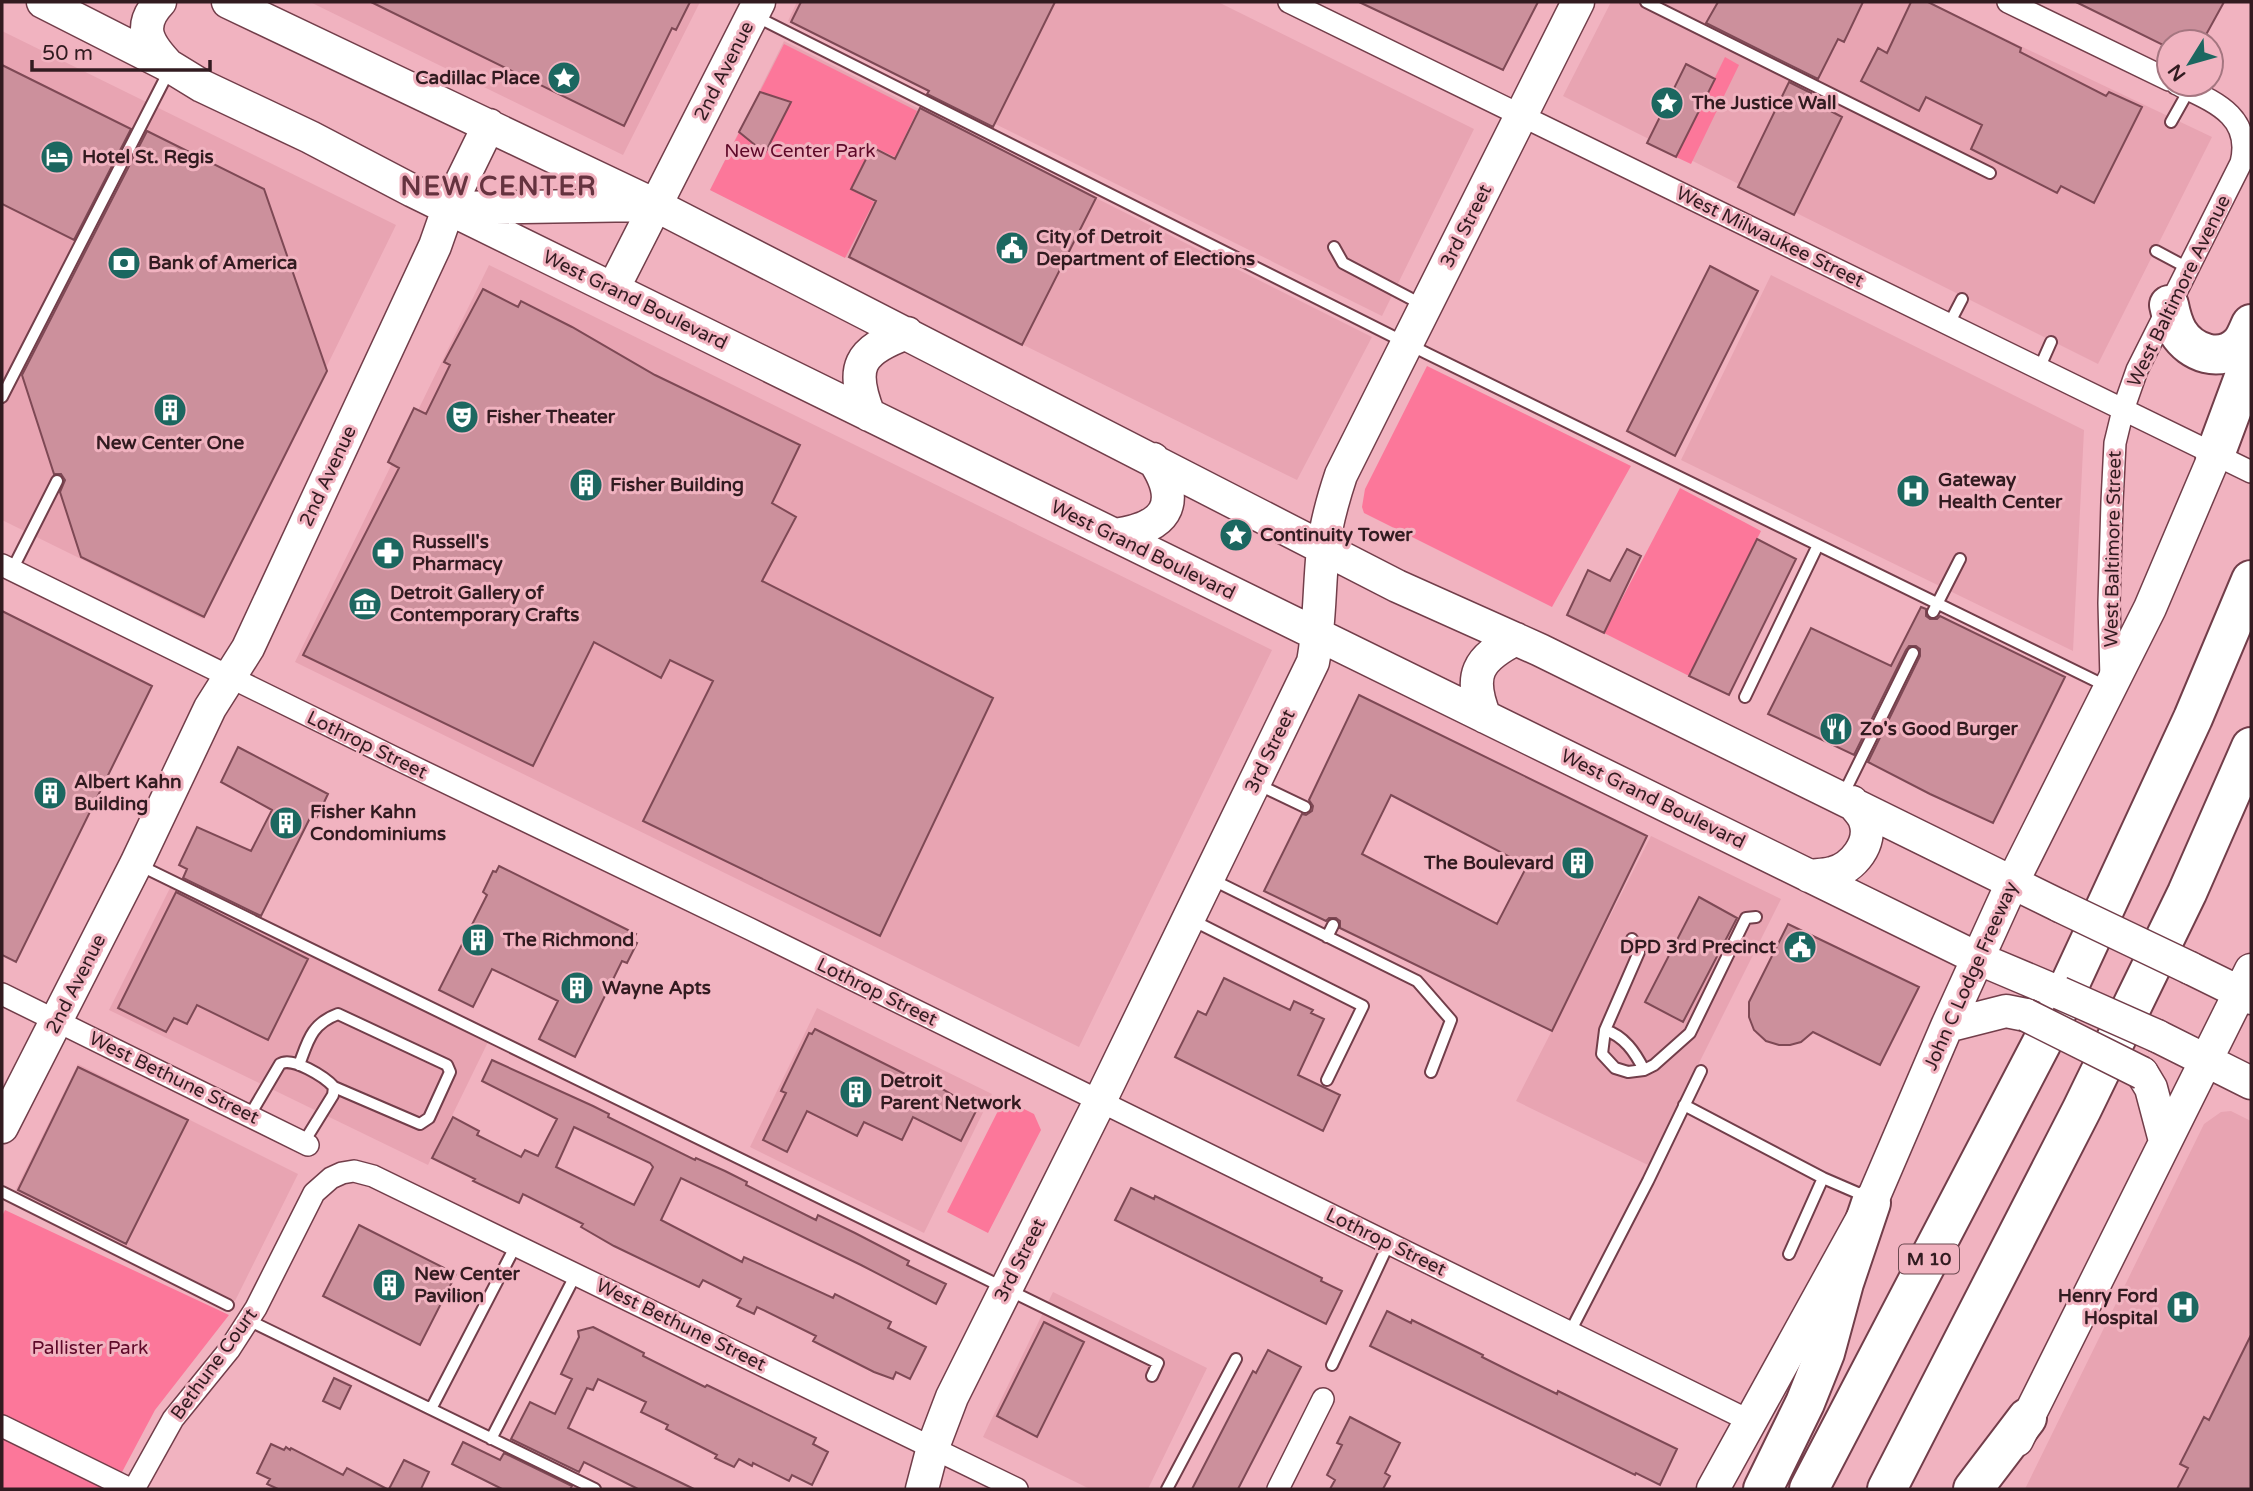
<svg xmlns="http://www.w3.org/2000/svg" width="2253" height="1491" font-family="'Varela Round',sans-serif">
  <rect width="100%" height="100%" fill="#f1b3c0"/>
  <path fill="#e8a4b2" d="M310 2H700L623 155Z
    M797 2H1218L1474 129 1382 316 788 21Z
    M1611 2H1928L2212 137 2098 364 1563 96Z
    M2 31 396 225 203 619 2 520Z
    M784 41 1372 337 1297 480 710 190Z
    M489 265 1272 650 1079 1047 295 662Z
    M1771 275 2084 430 2073 651 1681 460Z
    M1651 836 1781 899 1648 1165 1516 1101Z
    M171 886 488 1042 428 1165 109 1010Z
    M817 1008 992 1094 924 1233 750 1147Z
    M78 1064 298 1174 235 1301 15 1191Z
    M2231 1111 2251 1121V1489H2025L2204 1124 2221 1112Z
    M1053 1292 1207 1368 1148 1489H1090L983 1437Z"/>
  <path fill="#fc779a" d="M784 44 917 111 895 157 872 146 850 189 874 202 845 258 710 190Z
    M1725 57 1739 65 1691 164 1676 157Z
    M1427 366 1631 466 1552 607 1364 513 1362 507 1365 489Z
    M1680 488 1761 531 1689 676 1604 633Z
    M1004 1099 1034 1114 1041 1130 988 1233 947 1212Z
    M5 1210 229 1315 155 1410 113 1489H2V1216Z"/>
  <path fill="#cc909c" stroke="#7e4955" stroke-width="2" fill-rule="evenodd" d="M371 2H690L676 30 672 28 624 126Z
    M801 2H1055L993 127 927 94 929 91 791 22Z
    M1359 2H1538L1503 70Z
    M1718 2H1863L1844 42 1838 39 1818 79 1706 23Z
    M1911 2H1928L2021 48 2020 52 2106 96 2109 92 2142 107 2094 203 2061 186 2057 193 1971 149 1982 125 1926 97 1919 111 1861 81 1878 48 1887 53Z
    M2076 2H2224L2202 42H2169V48Z
    M1686 64 1715 79 1676 157 1647 143Z
    M2 65 131 129 74 240 2 204Z
    M1789 82 1811 93 1808 99 1842 117 1794 215 1738 187Z
    M760 92 791 102 765 153 739 132Z
    M920 108 1096 198 1022 345 849 257 876 201 851 189 872 147 895 159Z
    M147 131 264 189 327 371 204 617 81 557 60 492 65 480 61 474H54L22 375Z
    M1710 266 1758 291 1675 456 1627 431Z
    M483 289 518 307 521 301 572 327 655 375 800 445 772 503 796 517 762 581 993 698 880 936 643 821 713 681 670 660 661 678 594 642 533 766 303 655 399 468 388 462 400 437 414 408 426 414 450 365 444 362Z
    M1757 539 1796 559 1729 695 1689 676Z
    M1627 549 1641 556 1604 633 1567 615 1588 570 1610 581Z
    M1921 607 1926 609V616L1930 619H1937L1940 616 2065 677 1993 823 1930 794 1868 762 1920 656V649L1916 646H1909L1906 650 1854 755 1768 714 1811 628 1891 666Z
    M2 611 152 686 16 962 2 955Z
    M1359 695 1647 836 1552 1031 1340 928V921L1336 918H1329L1326 921 1264 891 1302 814 1306 815 1312 811 1313 806 1309 800ZM1391 795 1527 866 1497 924 1362 854Z
    M238 747 328 794 317 817 312 814 261 916 183 878 187 869 179 865 197 827 251 851 272 810 221 782Z
    M499 866 636 934 632 941 637 943 627 963 622 961 575 1057 539 1039 558 1001 492 969 473 1007 439 990 487 895 483 892 493 871 496 872Z
    M176 892 308 959 268 1040 197 1005 187 1024 174 1018 166 1032 118 1008Z
    M1699 897 1737 918 1683 1022 1645 1002Z
    M1788 924 1919 987 1880 1065 1813 1032 1801 1042 1790 1045H1779L1766 1041 1754 1030 1749 1017V1002Z
    M1224 978 1290 1010 1294 1001 1313 1010 1311 1013 1324 1019 1298 1075 1340 1095 1323 1131 1175 1057 1198 1011 1206 1015Z
    M815 1029 907 1075 937 1086 965 1102 982 1099 961 1141 913 1117 902 1140 864 1122 857 1136 807 1111 787 1152 763 1140 786 1093 781 1091 809 1033 812 1034Z
    M492 1060 593 1106 609 1114 608 1117 695 1160 696 1158 725 1171 747 1182 746 1185 816 1220 818 1215 855 1233 909 1261 907 1265 946 1284 936 1304 861 1265 681 1178 661 1220 742 1262 744 1257 833 1298 835 1294 891 1322 888 1328 926 1347 910 1379 896 1372 893 1379 874 1372 813 1341 816 1336 757 1307 754 1314 737 1306 741 1299 703 1280 699 1287 614 1246 581 1227 583 1224 523 1194 519 1203 473 1181 475 1179 432 1158 453 1117 479 1131 477 1135 521 1157 525 1150 538 1156 557 1119 482 1081ZM574 1127 650 1163 653 1167 634 1205 556 1167Z
    M78 1067 188 1120 126 1244 18 1190Z
    M1131 1188 1154 1199 1155 1196 1322 1278 1321 1281 1342 1291 1326 1324 1115 1220Z
    M359 1225 456 1274 420 1345 323 1296Z
    M1387 1311 1411 1323 1412 1320 1483 1355 1482 1357 1506 1369 1557 1394 1558 1391 1677 1449 1660 1485 1636 1473 1635 1475 1370 1346Z
    M1044 1322 1084 1342 1037 1437 997 1416Z
    M593 1327 644 1353 643 1356 705 1387 707 1385 816 1438 813 1444 828 1452 812 1485 792 1475 789 1481 753 1463 752 1466 739 1459 734 1467 715 1458 717 1455 666 1429 668 1425 641 1412 646 1402 598 1379 593 1390 587 1388 568 1428 694 1489H638L584 1462 579 1472 511 1439 530 1402 555 1414 572 1379 561 1374 579 1337 578 1331Z
    M2251 1335V1489H2177L2188 1468 2180 1464 2204 1417 2209 1420Z
    M1268 1350 1301 1367 1238 1489H1192L1253 1371 1256 1373Z
    M334 1378 351 1386 340 1409 323 1401Z
    M1350 1417 1400 1443 1385 1473 1390 1476 1383 1489H1330L1335 1480 1327 1475 1342 1445 1337 1443Z
    M463 1442 500 1460 504 1453 572 1486 570 1489H502L452 1464Z
    M271 1444 284 1450 286 1447 290 1450 291 1448 343 1475 347 1468 387 1489H278L267 1484 270 1479 257 1473Z
    M404 1460 429 1472 421 1489H389Z"/>
  <g fill="none" stroke-linecap="round" stroke-linejoin="round">
    <defs>
      <path id="lane" d="M1646 2 1990 173
        M755 16 1426 353 2108 687
        M2171 122 2189 90
        M1334 247 1343 263 1423 305
        M2156 251 2188 268
        M1949 324 1962 299
        M2039 369 2051 342
        M2 397 170 69
        M12 570 57 481
        M1933 612 1960 559
        M1745 697 1818 545
        M1257 784 1305 807
        M1843 795 1913 653
        M139 865 1158 1363 1152 1376
        M1211 879 1417 981 1451 1020 1431 1072
        M1192 920 1363 1006 1327 1080
        M1327 937 1333 925
        M1632 939 1639 952 1605 1030 1602 1054 1615 1068 1628 1072 1644 1070 1654 1065 1690 1033 1746 918 1756 917
        M1605 1030C1624 1036 1635 1052 1644 1070
        M299 1065C308 1041 311 1024 338 1014L447 1065 450 1072 429 1118 420 1124 334 1087
        M1684 1105 1823 1178 1789 1254
        M250 1115 280 1064C292 1056 325 1077 334 1087L333 1095 304 1142
        M1823 1178 1867 1197
        M2 1192 228 1305
        M248 1320 595 1489
        M1570 1332 1648 1181 1701 1071
        M1332 1365 1389 1243
        M431 1409 516 1245
        M491 1439 576 1274
        M1167 1489 1236 1359"/>
      <path id="street" d="M1289 2 2251 472
        M2008 2 2169 80
        M2 565 395 758 750 929 1752 1422
        M2111 680 2109 603 2112 502 2115 443 2123 410 2137 370 2241 163C2253 115 2212 101 2177 84
        M2 994 308 1145
        M2 1426 130 1489
        M134 1489 173 1419 229 1350 256 1308 314 1193 331 1178 342 1173 354 1171 373 1176 1017 1489
        M1278 1489 1323 1399"/>
      <path id="secondary" d="M43 2 171 67 202 86 310 137 413 191 1977 958 2060 993
        M160 2C136 27 149 45 169 66
        M228 2 655 205 1397 586 1540 650 2060 906
        M453 208 646 205
        M613 289 759 2
        M869 415C850 367 858 351 907 333
        M1114 535C1164 528 1184 506 1153 459
        M1485 717C1468 675 1477 659 1516 639
        M1809 876C1817 875 1825 875 1832 873 1853 868 1873 843 1865 821 1863 814 1856 808 1852 802
        M2190 968 2251 998
        M1947 1026 2006 1011 2026 1015
        M2157 1036 2251 1083
        M2142 1073 2151 1088 2165 1141
        M2 1127 136 864 210 708 248 648 435 246 448 209 489 125
        M2017 1440 2251 970
        M922 1489 933 1447 952 1397 1100 1101 1313 662C1320 625 1319 587 1323 549 1326 524 1333 499 1341 475L1578 2
        M1713 1489 1871 1203 1947 1026 2013 881 2150 608 2215 455"/>
      <path id="highway" d="M2169 305C2171 315 2173 323 2178 332 2191 353 2221 364 2240 344 2245 339 2248 330 2251 324
        M2215 455 2251 358
        M1763 1489 1805 1403 1825 1353 1844 1283 1871 1203
        M1809 1489 2049 1029 2193 718 2251 580
        M1887 1489 2082 1109 2187 893 2251 747
        M1973 1489 2027 1418"/>
    </defs>
    <use href="#lane" stroke="#723e4a" stroke-width="14"/>
    <use href="#street" stroke="#723e4a" stroke-width="24"/>
    <use href="#secondary" stroke="#723e4a" stroke-width="35"/>
    <use href="#highway" stroke="#723e4a" stroke-width="42"/>
    <use href="#lane" stroke="#fff" stroke-width="10"/>
    <use href="#street" stroke="#fff" stroke-width="21"/>
    <use href="#secondary" stroke="#fff" stroke-width="32"/>
    <use href="#highway" stroke="#fff" stroke-width="38"/>
    <defs>
      <path id="secondary-bridge" d="M2060 906 2190 968
        M2060 993 2157 1036
        M2026 1015 2142 1073"/>
    </defs>
    <use href="#secondary-bridge" stroke="#723e4a" stroke-width="35" stroke-linecap="butt"/>
    <use href="#secondary-bridge" stroke="#fff" stroke-width="32"/>
  </g>
  <defs>
    <symbol id="sight-disc" viewBox="-11 -11 22 22"><circle r="9.5" fill="#1c6760" stroke="#f1b3c0"/><path d="M0-6L1.8-2.2L6-1.7L2.9 1.2L3.7 5.4L0 3.3L-3.7 5.4L-2.9 1.2L-6-1.7L-1.8-2.2Z" fill="#fff"/></symbol>
    <symbol id="hotel-disc" viewBox="-11 -11 22 22"><circle r="9.5" fill="#1c6760" stroke="#f1b3c0"/><path d="M-6-4.5h1.5V1H6V5H4.5V3h-9V5H-6ZM-4 0a1.8 1.8 0 1 1 3.6 0ZM.5 0V-2.5h3Q6-2.5 6 0Z" fill="#fff"/></symbol>
    <symbol id="civic-disc" viewBox="-11 -11 22 22"><circle r="9.5" fill="#1c6760" stroke="#f1b3c0"/><path d="M-.6-6.5H3V-4.5H.6V-3L4-1V1h2V6H-6V1h2V-1L-.6-3ZM-1.2 2.5V6h2.4V2.5Z" fill="#fff"/></symbol>
    <symbol id="bank-disc" viewBox="-11 -11 22 22"><circle r="9.5" fill="#1c6760" stroke="#f1b3c0"/><path d="M-6-4H6V4H-6ZM0-2.3a2.3 2.3 0 1 0 0 4.6a2.3 2.3 0 1 0 0-4.6Z" fill="#fff"/></symbol>
    <symbol id="building-disc" viewBox="-11 -11 22 22"><circle r="9.5" fill="#1c6760" stroke="#f1b3c0"/><path d="M-4-6H4V6H1V3H-1V6H-4ZM-2.5-4.3h1.7v1.8h-1.7ZM.8-4.3h1.7v1.8H.8ZM-2.5-1h1.7V.8h-1.7ZM.8-1h1.7V.8H.8Z" fill="#fff"/></symbol>
    <symbol id="theatre-disc" viewBox="-11 -11 22 22"><circle r="9.5" fill="#1c6760" stroke="#f1b3c0"/><path d="M-5-5.5Q0-4 5-5.5V0Q5 5 0 6Q-5 5-5 0ZM-3.3-2.5H-1v1.5H-3.3ZM1-2.5H3.3v1.5H1ZM-2.8 1Q0 5.5 2.8 1Z" fill="#fff"/></symbol>
    <symbol id="hospital-disc" viewBox="-11 -11 22 22"><circle r="9.5" fill="#1c6760" stroke="#f1b3c0"/><path d="M-5-5h3v3.5h4V-5h3V5h-3V1.5h-4V5h-3Z" fill="#fff"/></symbol>
    <symbol id="pharmacy-disc" viewBox="-11 -11 22 22"><circle r="9.5" fill="#1c6760" stroke="#f1b3c0"/><path d="M-2-6h4v4h4v4h-4v4h-4v-4h-4v-4h4Z" fill="#fff"/></symbol>
    <symbol id="museum-disc" viewBox="-11 -11 22 22"><circle r="9.5" fill="#1c6760" stroke="#f1b3c0"/><path d="M0-6L6-3V-2H-6V-3ZM-5-1h2V3h-2ZM-1-1h2V3h-2ZM3-1h2V3H3ZM-6 4H6V6H-6Z" fill="#fff"/></symbol>
    <symbol id="restaurant-disc" viewBox="-11 -11 22 22"><circle r="9.5" fill="#1c6760" stroke="#f1b3c0"/><path d="M-5-6h1v4h1v-4h1v4h1v-4h1v5L-1.5 .5V6h-2V.5L-5-1ZM5-6V6H3V1.5H1.5Q1.5-4 5-6Z" fill="#fff"/></symbol>
  </defs>
  <g fill-rule="evenodd">
    <use href="#sight-disc" x="545" y="59" width="38" height="38"/>
    <use href="#sight-disc" x="1648" y="84" width="38" height="38"/>
    <use href="#hotel-disc" x="38" y="138" width="38" height="38"/>
    <use href="#civic-disc" x="993" y="229" width="38" height="38"/>
    <use href="#bank-disc" x="105" y="244" width="38" height="38"/>
    <use href="#building-disc" x="151" y="391" width="38" height="38"/>
    <use href="#theatre-disc" x="443" y="398" width="38" height="38"/>
    <use href="#building-disc" x="567" y="466" width="38" height="38"/>
    <use href="#hospital-disc" x="1894" y="472" width="38" height="38"/>
    <use href="#sight-disc" x="1217" y="516" width="38" height="38"/>
    <use href="#pharmacy-disc" x="369" y="534" width="38" height="38"/>
    <use href="#museum-disc" x="346" y="585" width="38" height="38"/>
    <use href="#restaurant-disc" x="1817" y="710" width="38" height="38"/>
    <use href="#building-disc" x="31" y="774" width="38" height="38"/>
    <use href="#building-disc" x="267" y="804" width="38" height="38"/>
    <use href="#building-disc" x="1559" y="844" width="38" height="38"/>
    <use href="#building-disc" x="459" y="921" width="38" height="38"/>
    <use href="#civic-disc" x="1781" y="928" width="38" height="38"/>
    <use href="#building-disc" x="558" y="969" width="38" height="38"/>
    <use href="#building-disc" x="837" y="1073" width="38" height="38"/>
    <use href="#building-disc" x="370" y="1266" width="38" height="38"/>
    <use href="#hospital-disc" x="2164" y="1288" width="38" height="38"/>
  </g>
  <g text-anchor="middle" dominant-baseline="central" stroke-width="6" stroke-linejoin="round" paint-order="stroke">
    <rect fill="#f1b3c0" stroke="#6b4950" stroke-width="2" x="1899" y="1244.5" width="60" height="29" rx="5"/>
    <g font-size="18" font-weight="bold" fill="#321b20">
      <text x="1929" y="1259">M 10</text>
    </g>
    <g font-size="19" fill="#321b20" stroke="#f1b3c0">
      <text transform="translate(724 71) rotate(-63)">2nd Avenue</text>
      <text transform="translate(1466 226) rotate(-63)">3rd Street</text>
      <text transform="translate(1770 237) rotate(26)">West Milwaukee Street</text>
      <text transform="translate(2179 291) rotate(-64)">West Baltimore Avenue</text>
      <text transform="translate(635 300) rotate(26)">West Grand Boulevard</text>
      <text transform="translate(328 476) rotate(-65)">2nd Avenue</text>
      <text transform="translate(2113 549) rotate(-89)">West Baltimore Street</text>
      <text transform="translate(1143 550) rotate(26)">West Grand Boulevard</text>
      <text transform="translate(367 745) rotate(26)">Lothrop Street</text>
      <text transform="translate(1270 751) rotate(-64)">3rd Street</text>
      <text transform="translate(1653 799) rotate(26)">West Grand Boulevard</text>
      <text transform="translate(1971 976) rotate(-66)">John C Lodge Freeway</text>
      <text transform="translate(76 984) rotate(-63)">2nd Avenue</text>
      <text transform="translate(877 992) rotate(26)">Lothrop Street</text>
      <text transform="translate(174 1078) rotate(26)">West Bethune Street</text>
      <text transform="translate(1386 1242) rotate(26)">Lothrop Street</text>
      <text transform="translate(1020 1260) rotate(-63)">3rd Street</text>
      <text transform="translate(681 1325) rotate(26)">West Bethune Street</text>
      <text transform="translate(214 1364) rotate(-54)">Bethune Court</text>
    </g>
    <g font-size="19" font-weight="bold" fill="#321b20" stroke="#f1b3c0" text-anchor="start">
      <text x="540" y="78" text-anchor="end">Cadillac Place</text>
      <text x="1692" y="103">The Justice Wall</text>
      <text x="82" y="157">Hotel St. Regis</text>
      <text x="1036" y="237">City of Detroit<tspan x="1036" dy="22">Department of Elections</tspan></text>
      <text x="148" y="263">Bank of America</text>
      <text x="486" y="417">Fisher Theater</text>
      <text x="170" y="443" text-anchor="middle">New Center One</text>
      <text x="1938" y="480">Gateway<tspan x="1938" dy="22">Health Center</tspan></text>
      <text x="610" y="485">Fisher Building</text>
      <text x="1260" y="535">Continuity Tower</text>
      <text x="412" y="542">Russell's<tspan x="412" dy="22">Pharmacy</tspan></text>
      <text x="390" y="593">Detroit Gallery of<tspan x="390" dy="22">Contemporary Crafts</tspan></text>
      <text x="1860" y="729">Zo's Good Burger</text>
      <text x="74" y="782">Albert Kahn<tspan x="74" dy="22">Building</tspan></text>
      <text x="310" y="812">Fisher Kahn<tspan x="310" dy="22">Condominiums</tspan></text>
      <text x="1554" y="863" text-anchor="end">The Boulevard</text>
      <text x="503" y="940">The Richmond</text>
      <text x="1776" y="947" text-anchor="end">DPD 3rd Precinct</text>
      <text x="602" y="988">Wayne Apts</text>
      <text x="880" y="1081">Detroit<tspan x="880" dy="22">Parent Network</tspan></text>
      <text x="414" y="1274">New Center<tspan x="414" dy="22">Pavilion</tspan></text>
      <text x="2158" y="1296" text-anchor="end">Henry Ford<tspan x="2158" dy="22">Hospital</tspan></text>
    </g>
    <g font-size="19" fill="#5e0929" stroke="#f1b3c0">
      <text x="800" y="151">New Center Park</text>
      <text x="90" y="1348">Pallister Park</text>
    </g>
    <g font-size="26" font-weight="bold" letter-spacing="2" fill="#65333f" stroke="#f1b3c0">
      <text x="499" y="186">NEW CENTER</text>
    </g>
  </g>
  <rect width="2253" height="1491" fill="none" stroke="#321b20" stroke-width="7"/>
  <g transform="translate(2190 63) rotate(233)"><circle r="33" fill="#f1b3c0" stroke="#a57680" stroke-width="2"/>
  <path d="M0-5L12 26L0 18L-12 26Z" fill="#1c6760"/>
  <text y="-10" font-size="19" font-weight="bold" text-anchor="middle" fill="#321b20">N</text>
  </g>
  <path d="M32 60v10h178v-10" fill="none" stroke="#321b20" stroke-width="3.5"/>
  <text x="42" y="60" font-size="21" fill="#321b20" stroke="#f1b3c0" stroke-width="5" paint-order="stroke">50 m</text>
</svg>
